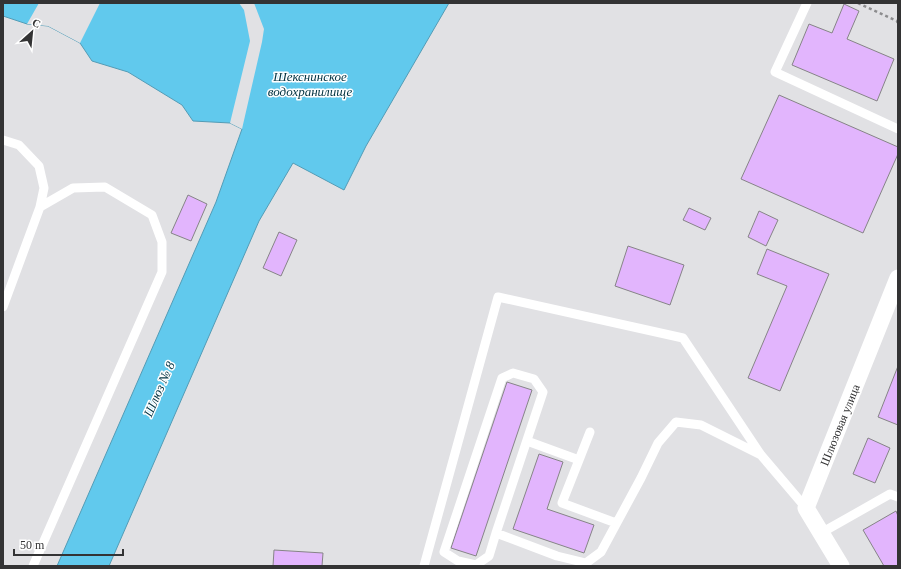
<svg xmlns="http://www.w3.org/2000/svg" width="901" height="569" font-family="Georgia,serif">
  <rect width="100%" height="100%" fill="#e1e1e4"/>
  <path fill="#61c9ed" stroke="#539cb6" d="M3 3H449L366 146 344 190 293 163 259 221 109 566H57L216 202 242 129 230 123 193 121 182 105 128 72 92 61 80 43 48 26 27 24 3 16Z"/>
  <path fill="#e1e1e4" d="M39 3H100L80 43 48 26 27 24Z
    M239 3H254L264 29 262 42 242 129 230 123 250 41 244 10Z"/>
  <path fill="#e2b5fd" stroke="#868487" d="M844 4 859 11 847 39 894 59 877 101 792 65 809 24 832 33Z
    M779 95 898 147V154L863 233 741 179Z
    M188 195 207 204 191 241 171 233Z
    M689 208 711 218 705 230 683 220Z
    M759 211 778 220 766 246 748 237Z
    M279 232 297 240 281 276 263 268Z
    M628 246 684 265 670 305 615 286Z
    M767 249 829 274 780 391 748 378 787 286 757 274Z
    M898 366V425L878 417Z
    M507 382 532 390 476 556 451 548Z
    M868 438 890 448 875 483 853 474Z
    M539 454 563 462 547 509 594 525 584 553 513 529Z
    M896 511 898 516V566H884L863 530Z
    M274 550 323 553 322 566H273Z"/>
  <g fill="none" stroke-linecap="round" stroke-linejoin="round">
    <path stroke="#8c8c8e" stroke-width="2.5" stroke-dasharray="3 3" stroke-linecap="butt" d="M858 3 897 21 898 24"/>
    <path stroke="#fff" stroke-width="9" d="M807 3 775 72 898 129
      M3 140 19 145 39 166 44 188 40 207
      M3 307 40 207 73 188 105 187 152 215 162 242V272L33 566
      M527 441 579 460 590 432
      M579 460 562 503 616 523
      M496 533 543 392 534 379 513 373 502 378 444 552 458 561 476 565 489 556 496 533 557 556 586 563 601 552 641 478 658 443 676 422 701 425 761 455
      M821 533 890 494 898 497
      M424 566 498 297 683 338 761 455 806 508"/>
    <path stroke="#fff" stroke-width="17" d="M841 566 806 508 898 278"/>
  </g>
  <g text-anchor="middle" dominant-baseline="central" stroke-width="3" stroke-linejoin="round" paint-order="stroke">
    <g font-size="12" fill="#333334" stroke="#fff">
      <text transform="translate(840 425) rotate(-68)">Шлюзовая улица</text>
    </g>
    <g font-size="13" font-style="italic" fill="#003241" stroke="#fff">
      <text x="310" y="76">Шекснинское<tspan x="310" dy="15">водохранилище</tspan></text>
      <text transform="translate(159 389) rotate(-66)">Шлюз № 8</text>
    </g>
  </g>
  <rect width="901" height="569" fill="none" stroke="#333334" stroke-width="8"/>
  <g transform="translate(32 32) rotate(27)" stroke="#ffffff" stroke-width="3" paint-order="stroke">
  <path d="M0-3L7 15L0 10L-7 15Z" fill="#333334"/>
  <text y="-6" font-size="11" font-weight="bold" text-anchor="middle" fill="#333334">С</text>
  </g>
  <path d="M14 549v6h109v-6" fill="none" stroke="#333334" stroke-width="2"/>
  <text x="20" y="549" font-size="12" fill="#333334" stroke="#ffffff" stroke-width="3" paint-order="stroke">50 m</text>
</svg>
